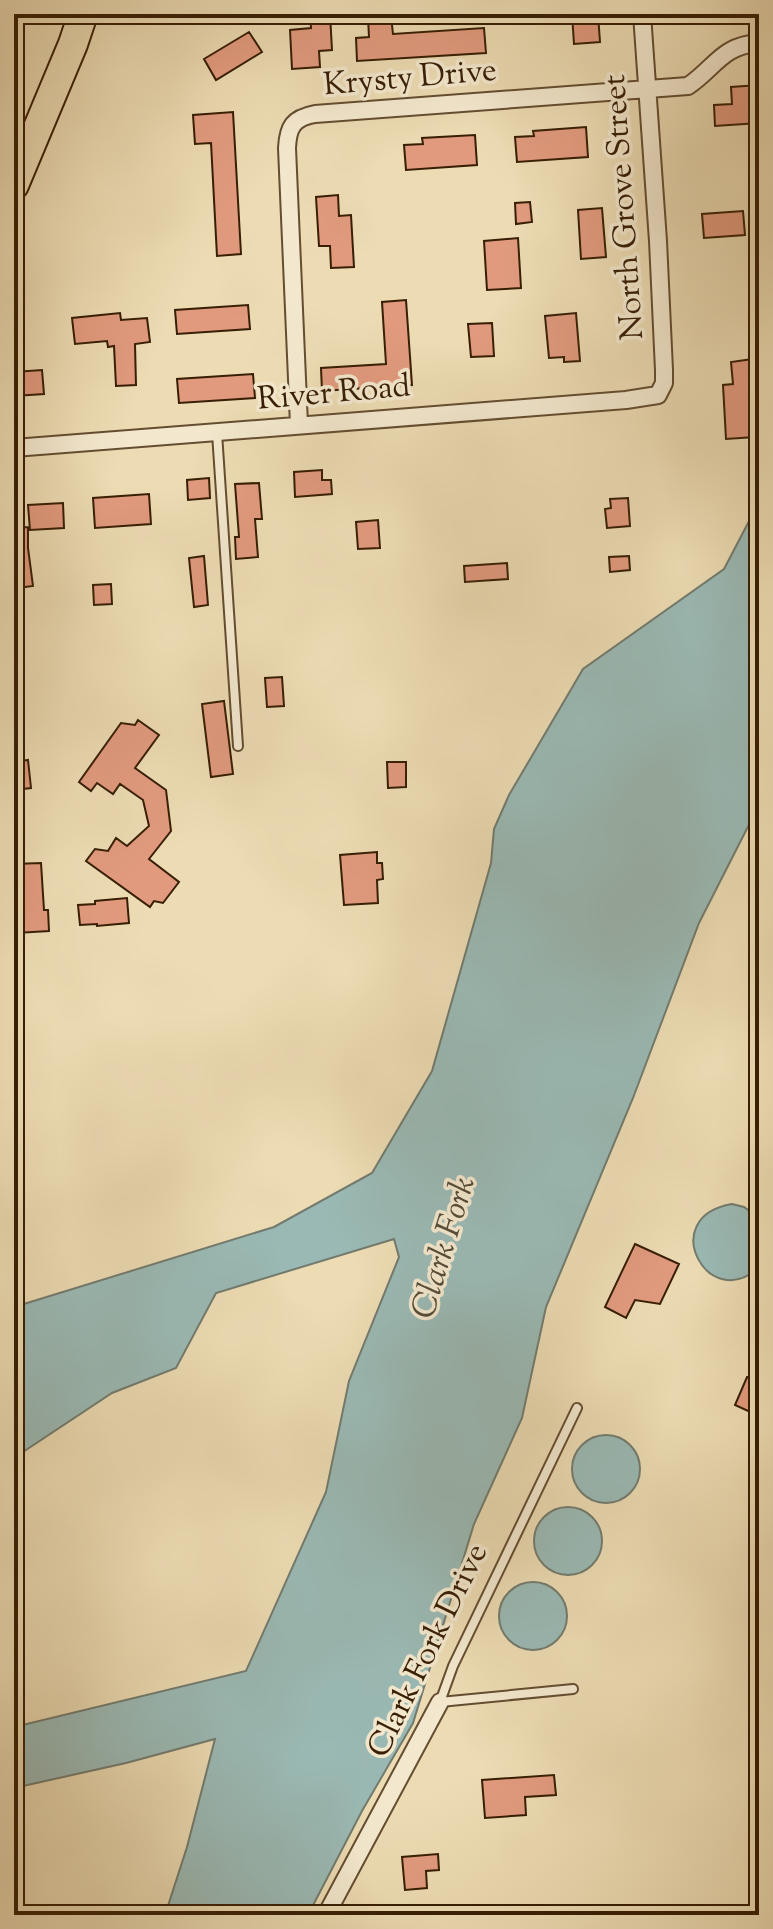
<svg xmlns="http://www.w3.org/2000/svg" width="773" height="1929" font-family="'Sorts Mill Goudy',serif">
  <rect width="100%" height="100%" fill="#ecdbb3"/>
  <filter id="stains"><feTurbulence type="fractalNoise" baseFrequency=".0025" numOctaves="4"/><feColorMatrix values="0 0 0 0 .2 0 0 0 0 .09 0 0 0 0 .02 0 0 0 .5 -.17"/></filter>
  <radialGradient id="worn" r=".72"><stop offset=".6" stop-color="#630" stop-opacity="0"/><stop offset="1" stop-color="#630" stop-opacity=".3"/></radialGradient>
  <path fill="#9ab9b4" stroke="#727b6e" stroke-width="2" d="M759 502V805L699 923 633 1098 546 1307 522 1418 474 1524 413 1723 362 1811 308 1915H165L187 1847 215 1739 126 1763 14 1788V1727L246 1671 326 1492 349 1381 399 1257 394 1239 216 1293 176 1368 112 1393 14 1458V1307L274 1227 372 1173 432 1071 491 863 494 829 509 795 583 669 724 569Z
    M732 1204 744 1207 759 1218V1267C709 1315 655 1217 732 1204Z
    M572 1469a34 34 0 1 1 68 0a34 34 0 1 1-68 0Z
    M534 1541a34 34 0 1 1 68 0a34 34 0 1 1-68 0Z
    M499 1616a34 34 0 1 1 68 0a34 34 0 1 1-68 0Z"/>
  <path fill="#e19a7e" stroke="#371e04" stroke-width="2" d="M310 14H330L332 50 319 51 320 67 292 69 290 30 311 28Z
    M572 14H598L600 42 574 44Z
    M391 16 393 34 484 28 486 53 357 61 356 38 369 37 368 18Z
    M249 32 262 52 216 80 204 59Z
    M759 85V123L715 126 714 105 732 104 731 87Z
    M233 112 241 254 217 256 211 143 195 144 193 115Z
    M586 127 588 157 517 162 515 137 534 136 533 131Z
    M475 135 477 165 406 170 404 145 423 144 422 138Z
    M338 195 339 216 351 215 354 267 331 268 330 246H319L316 197Z
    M530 202 532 222 516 224 515 203Z
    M602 208 606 257 581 259 578 210Z
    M743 211 745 235 704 238 702 214Z
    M518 238 521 288 487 290 484 241Z
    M406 300 412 385 322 391 321 368 386 364 382 302Z
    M248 305 250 329 177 334 175 310Z
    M120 313 121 320 147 318 150 342 135 344 136 385 116 386 114 346 108 347 107 341 75 344 72 318Z
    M576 313 580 361 564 362V357L549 358 545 316Z
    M492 323 494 356 471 357 468 324Z
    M753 359 755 379H751L755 437 726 439 723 385 733 384 731 362Z
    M42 370 44 394 14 396V372Z
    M253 374 255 398 179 403 177 379Z
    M322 470V480H331L332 494 295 497 294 472Z
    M209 478 210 498 188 500 187 480Z
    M259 483 262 519H255L258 557 236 559 235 537H239L235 484Z
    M149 494 151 524 95 528 93 498Z
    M628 498 630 526 607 528 605 509 611 508 610 499Z
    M63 503 64 528 30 530 28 505Z
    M378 520 380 548 358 549 356 522Z
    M28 527V548L33 586 17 588 14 528Z
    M204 556 208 605 194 607 189 558Z
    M629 556 630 570 610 572 609 557Z
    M507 563 508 579 465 582 464 566Z
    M111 584 112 604 94 605 93 585Z
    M282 677 284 706 267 707 265 678Z
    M224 701 233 774 211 777 202 704Z
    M138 720 159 735 135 768 166 790 171 831 149 859 179 882 163 903 154 901 150 907 86 861 95 849 108 851 116 838 127 846 149 826 143 800 120 784 113 794 97 783 91 791 79 782 121 723 135 725Z
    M28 760 31 788 14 790V762Z
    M387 762H406V787L388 788Z
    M377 852V863H382L383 879 377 880 378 903 344 905 340 855Z
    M41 863 44 910H48L49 931 16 933 14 864Z
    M127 898 129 923 97 926V924L80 925 78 905 95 904V901Z
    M635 1244 679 1264 660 1304 635 1300 626 1318 605 1307Z
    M747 1377 759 1382V1416L735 1405Z
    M554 1775 556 1795 525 1797 526 1815 485 1818 482 1780Z
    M438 1854 439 1870 426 1871 427 1888 405 1890 402 1857Z"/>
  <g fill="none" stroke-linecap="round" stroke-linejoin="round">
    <defs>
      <path id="lane" d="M217 433 238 746
        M573 1689 440 1702 453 1666 577 1408"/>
      <path id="street" d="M299 425 287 148C288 127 293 118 315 114L688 86C715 68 722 45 759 43
        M14 448 626 400 658 395 664 383V370L658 241 642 14
        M326 1915 440 1702"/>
      <path id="highway" d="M14 185 73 44 83 14"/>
    </defs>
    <use href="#lane" stroke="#644d30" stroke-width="12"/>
    <use href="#street" stroke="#644d30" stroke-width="20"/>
    <use href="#highway" stroke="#371e04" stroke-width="32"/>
    <use href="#lane" stroke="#f3e8ce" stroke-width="8"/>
    <use href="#street" stroke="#f3e8ce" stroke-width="16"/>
    <use href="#highway" stroke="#ecdbb3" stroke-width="28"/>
  </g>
  <g text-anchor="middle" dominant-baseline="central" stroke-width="7" stroke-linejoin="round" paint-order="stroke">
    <g font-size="32" fill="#371e04" stroke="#f3e8ce">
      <text transform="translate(410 79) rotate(-5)">Krysty Drive</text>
      <text transform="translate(625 207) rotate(-94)">North Grove Street</text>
      <text transform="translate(334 394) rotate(-5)">River Road</text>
      <text transform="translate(429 1651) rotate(-64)">Clark Fork Drive</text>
    </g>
    <g font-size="34" font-style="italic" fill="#554c39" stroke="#f3e8ce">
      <text transform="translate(445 1248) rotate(-73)">Clark Fork</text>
    </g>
  </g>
  <rect width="773" height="1929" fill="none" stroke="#ecdbb3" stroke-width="48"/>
  <rect x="16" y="16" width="741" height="1897" fill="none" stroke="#371e04" stroke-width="4"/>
  <rect x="24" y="24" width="725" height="1881" fill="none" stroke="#371e04" stroke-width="2"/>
  <rect width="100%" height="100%" filter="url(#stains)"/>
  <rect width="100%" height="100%" fill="url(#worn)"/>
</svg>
